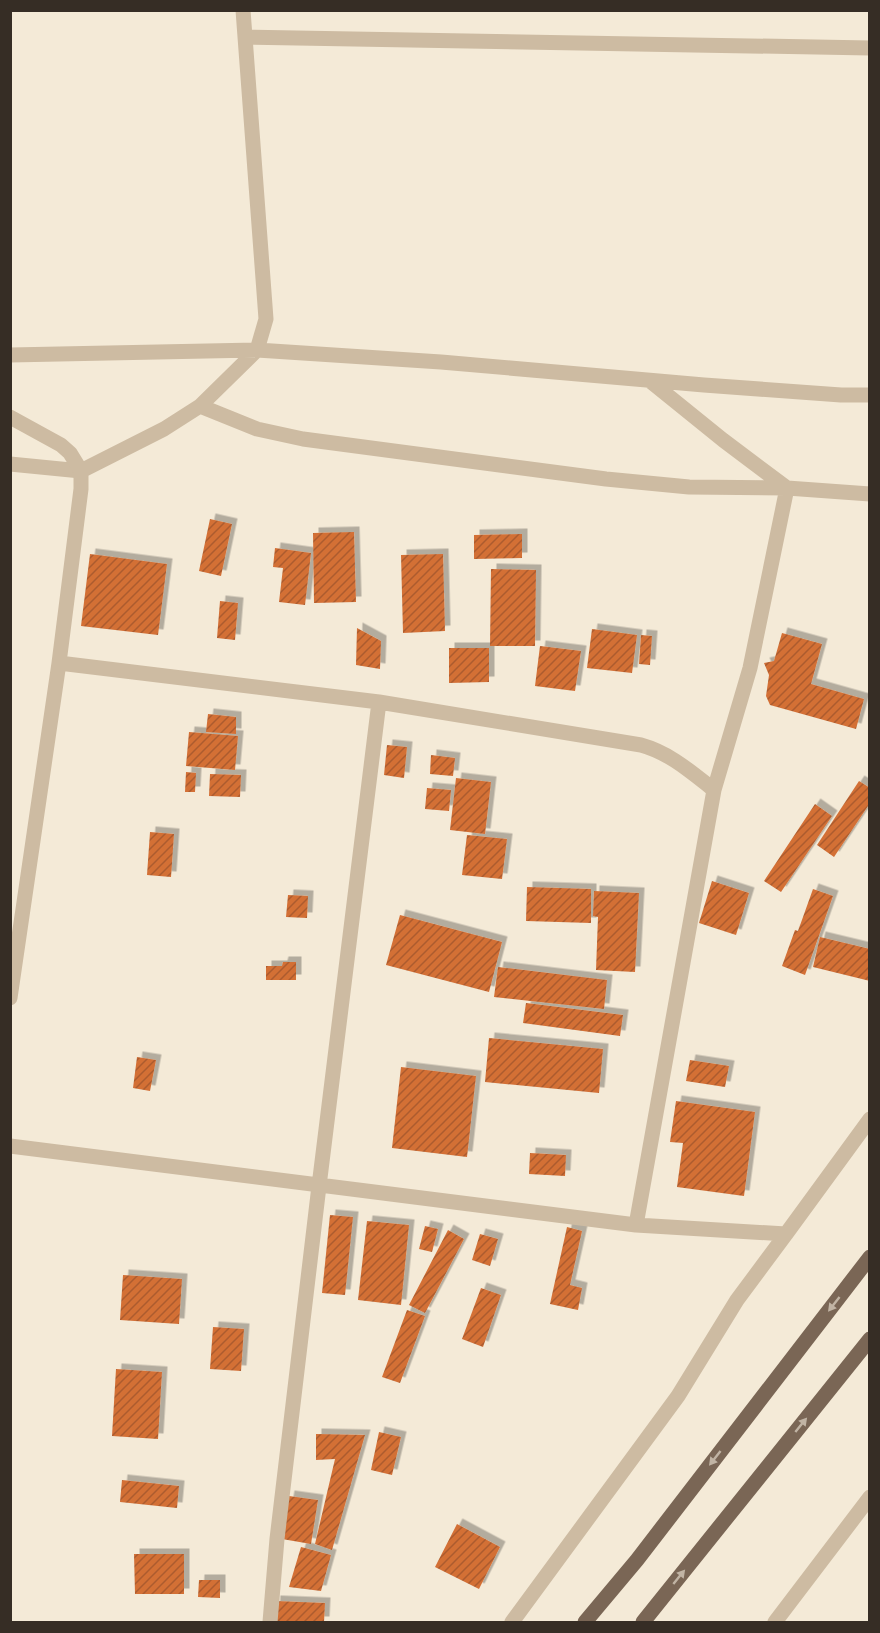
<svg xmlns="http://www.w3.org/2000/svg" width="880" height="1633" font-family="'Roboto Condensed',sans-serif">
  <defs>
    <pattern id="building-hatch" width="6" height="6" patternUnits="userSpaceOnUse" patternTransform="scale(1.5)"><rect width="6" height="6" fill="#d36f36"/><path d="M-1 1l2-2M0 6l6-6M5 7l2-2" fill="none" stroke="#ac5c2d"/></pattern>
    <filter id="shadow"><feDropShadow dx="5.5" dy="-5.5" stdDeviation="0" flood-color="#0004"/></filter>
  </defs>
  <rect width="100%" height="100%" fill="#f4ead7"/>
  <path fill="url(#building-hatch)" filter="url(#shadow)" d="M210 519 232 524 221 576 199 571Z
    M354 532 356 602 314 603 313 533Z
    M522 534V558L474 559V535Z
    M275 548 311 553 305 605 279 602 283 568 273 567Z
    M90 554 167 564 158 635 81 626Z
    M443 554 445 631 403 633 401 555Z
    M491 569 536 570 535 646H490Z
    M220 601 238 603 235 640 217 638Z
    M357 628 381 641 380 669 356 665Z
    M592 629 637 635 632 673 587 668Z
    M782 633 822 644 811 684 864 699 856 729 770 705 766 696 769 675 764 663 774 661Z
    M641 635 652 636 650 665 639 664Z
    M540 646 581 651 575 691 535 686Z
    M449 648H489V682L449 683Z
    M208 714 236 717V734L206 732Z
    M189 732 238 736 235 770 186 766Z
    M387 745 407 747 404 778 384 775Z
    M431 755 455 758 453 776 430 774Z
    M186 772 196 773 195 792H185Z
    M210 774 241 775 240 797 209 796Z
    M456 778 491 782 485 834 450 830Z
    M859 781 870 788V803L834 857 817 845Z
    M427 788 451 790 449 811 425 809Z
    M815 804 832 816 781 892 764 881Z
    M150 832 174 834 171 877 147 875Z
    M467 835 507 839 502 879 462 875Z
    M712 881 749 893 736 935 699 923Z
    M527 887 591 889V923L526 921Z
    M813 889 833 896 805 975 782 966 795 930 798 931Z
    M594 891 639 893 635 972 596 970 598 917 593 916Z
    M288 895 308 896 307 918 286 917Z
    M400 915 502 942 489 992 386 965Z
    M820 937 870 949V981L813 967Z
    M283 962H296V980H266V966H282Z
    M498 967 607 980 604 1009 494 997Z
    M526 1003 623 1015 620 1036 523 1023Z
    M489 1038 603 1049 599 1093 485 1082Z
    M137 1057 156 1060 150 1091 133 1088Z
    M690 1060 729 1066 725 1087 686 1081Z
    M401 1067 476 1076 467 1157 392 1148Z
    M676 1101 755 1112 744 1196 677 1187 683 1143 670 1142Z
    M530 1153 566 1155 565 1176 529 1174Z
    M330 1215 353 1217 345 1295 322 1293Z
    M367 1221 409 1225 401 1305 358 1300Z
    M425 1226 438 1229 432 1252 419 1249Z
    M567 1227 582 1231 570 1285 582 1288 578 1310 550 1304Z
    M448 1230 464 1239 425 1313 409 1305Z
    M480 1234 498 1239 490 1266 472 1260Z
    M123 1275 182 1279 179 1324 120 1320Z
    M481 1288 501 1295 483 1347 462 1339Z
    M407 1310 425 1316 400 1383 382 1377Z
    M213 1327 244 1329 241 1371 210 1369Z
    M116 1369 162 1372 158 1439 112 1436Z
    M379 1432 401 1437 392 1475 371 1470Z
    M316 1434 365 1435 332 1550 315 1544 335 1459 316 1460Z
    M122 1480 179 1486 177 1508 120 1502Z
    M289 1496 318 1500 311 1544 282 1539Z
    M457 1524 500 1547 479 1589 435 1567Z
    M301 1547 331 1555 321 1591 289 1587Z
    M134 1554H184V1594H135Z
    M199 1580H220V1598L198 1597Z
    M275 1601 325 1603 324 1622 274 1621Z"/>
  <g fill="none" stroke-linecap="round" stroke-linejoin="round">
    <path stroke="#cdbba2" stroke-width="15" d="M10 464 81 471"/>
    <path stroke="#cdbba2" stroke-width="15" d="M245 37 870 48
      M10 355 257 350 441 362 704 385 841 395H870
      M650 381 723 440 787 488 870 494
      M200 406 257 429 303 439 606 479 689 487 787 488 750 668 714 790
      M10 417 61 445 70 453 81 471
      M59 663 379 702 641 745C670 753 691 772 714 790L636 1225
      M10 998 59 663 81 489V471L164 429 200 406 257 350 266 319 243 10
      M10 1146 636 1225 786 1234 737 1300 678 1396 512 1622
      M786 1234 870 1119
      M270 1622 277 1539 319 1186 379 702
      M775 1622 870 1497"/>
    <path stroke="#7a6655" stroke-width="15" d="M585 1622 637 1560 870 1257
      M643 1622 870 1339"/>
  </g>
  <defs><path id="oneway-solid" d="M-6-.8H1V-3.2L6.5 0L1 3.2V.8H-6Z" transform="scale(1.5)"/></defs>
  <g fill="#c1b4a4">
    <use href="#oneway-solid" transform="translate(834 1304) rotate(128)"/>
    <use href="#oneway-solid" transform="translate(801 1425) rotate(-51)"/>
    <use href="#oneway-solid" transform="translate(715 1458) rotate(128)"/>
    <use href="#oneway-solid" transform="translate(679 1577) rotate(-51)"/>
  </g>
  <rect width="880" height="1633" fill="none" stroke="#362d25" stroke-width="24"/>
</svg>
